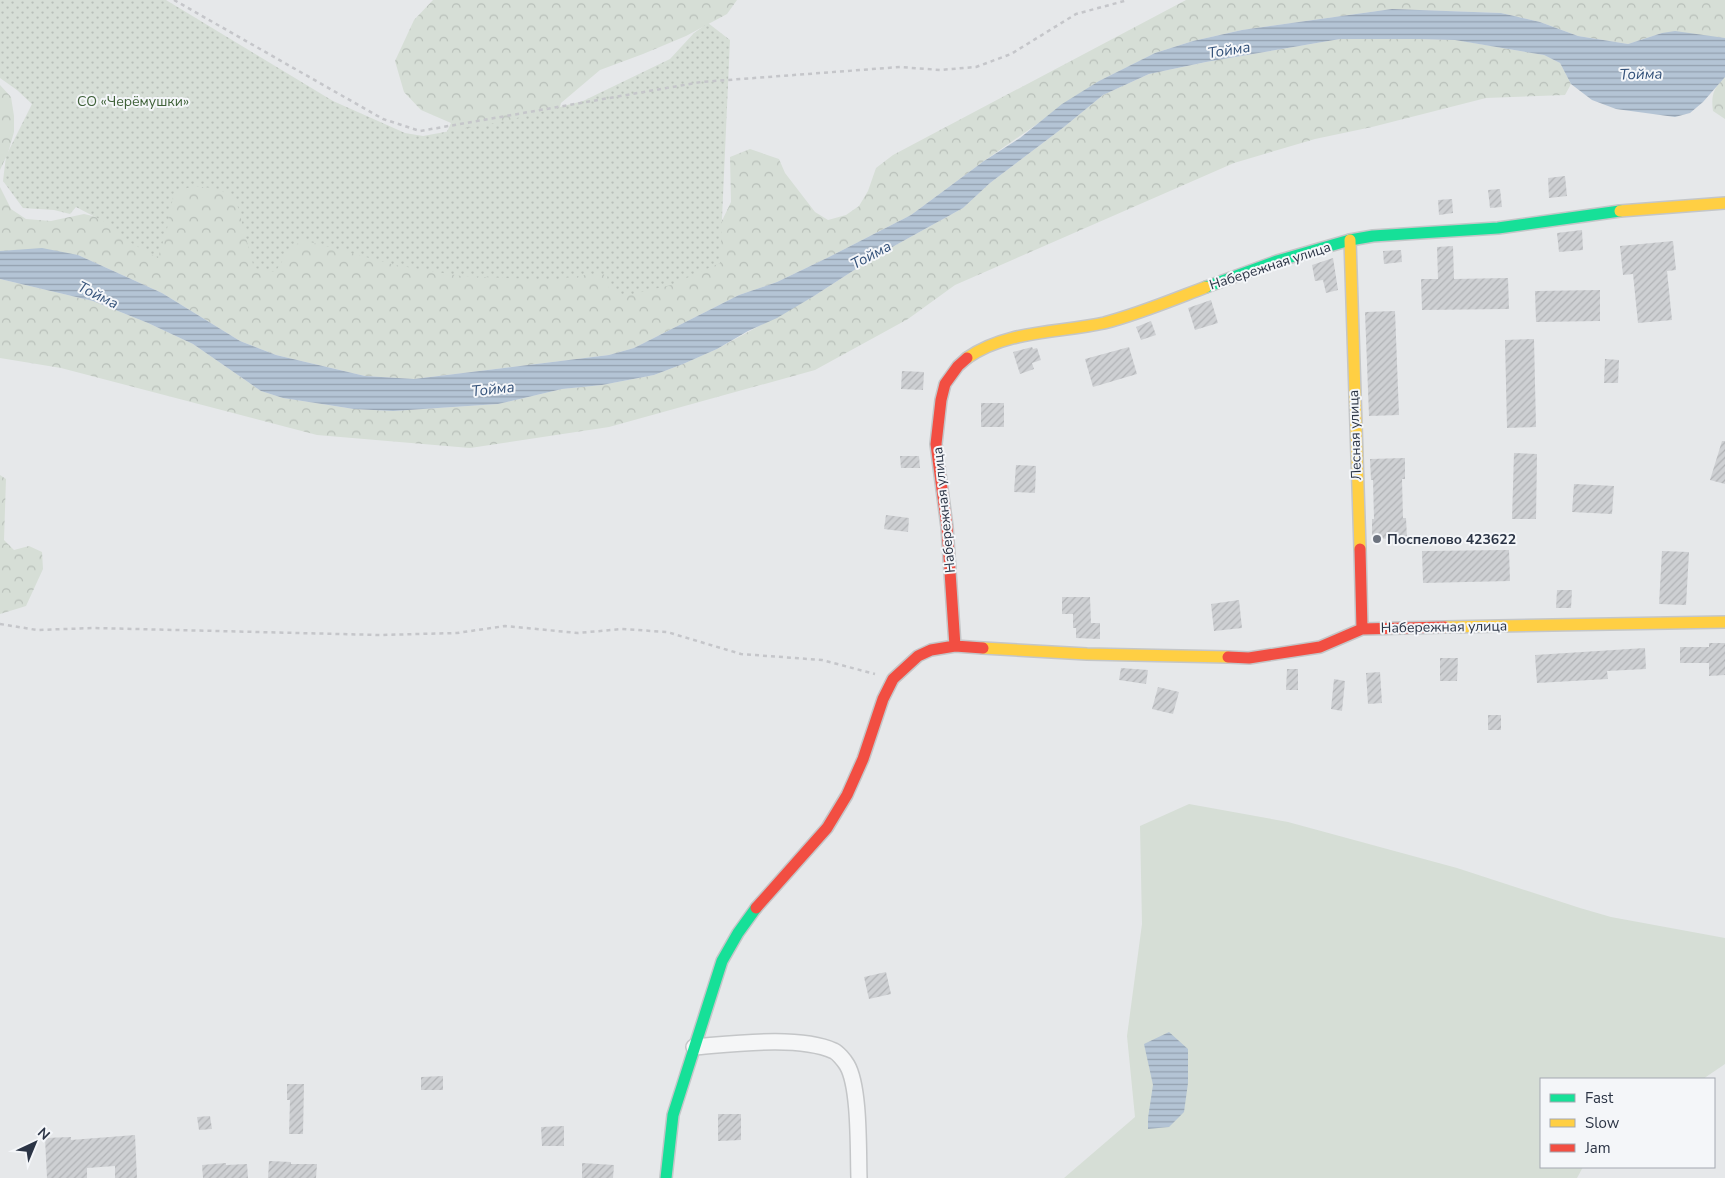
<svg xmlns="http://www.w3.org/2000/svg" width="1725" height="1178" font-family="'Nunito Sans',sans-serif">
  <defs>
    <pattern id="forest-crowns" width="20" height="18" patternUnits="userSpaceOnUse" patternTransform="scale(1.25)"><rect width="20" height="18" fill="#d6ded6"/><path d="M2 6a3 3 0 1 1 6 0M12 15a3 3 0 1 1 6 0" fill="none" stroke="#b8bfb9"/></pattern>
    <pattern id="garden-dots" width="8" height="8" patternUnits="userSpaceOnUse" patternTransform="scale(1.25)"><rect width="8" height="8" fill="#d6ded6"/><path d="M2 2h.1M6 6h.1" fill="none" stroke="#b8bfb9" stroke-width="1.8" stroke-linecap="round"/></pattern>
    <pattern id="water-rules" width="6" height="5" patternUnits="userSpaceOnUse" patternTransform="scale(1.25)"><rect width="6" height="5" fill="#b4c4d5"/><path d="M0 2.5h6" fill="none" stroke="#93a0af"/></pattern>
    <pattern id="building-hatch" width="6" height="6" patternUnits="userSpaceOnUse" patternTransform="scale(1.25)"><rect width="6" height="6" fill="#ced0d3"/><path d="M-1 1l2-2M0 6l6-6M5 7l2-2" fill="none" stroke="#b1b3b6"/></pattern>
  </defs>
  <rect width="100%" height="100%" fill="#e6e8ea"/>
  <path fill="#d6ded6" d="M1189 804 1288 822 1457 868 1580 908 1611 917 1725 938V1064L1703 1079H1541V1167H1583L1577 1178H1064L1135 1117 1127 1036 1142 924 1140 826Z"/>
  <path fill="url(#forest-crowns)" d="M433 0H737L727 14 686 36 643 54 600 70 561 103 554 129 719 227 731 202 730 157 750 149 779 159 785 173 815 212 828 220 846 215 859 206 868 191 876 168 893 155 1186 0H1725V38L1662 33 1628 44 1578 36 1540 22 1501 13 1392 9 1242 30 1193 41 1155 53 1099 81 984 161 911 215 829 257 777 282 739 295 634 348 609 355 414 379 365 376 276 355 240 341 162 293 78 255 0 251V187L11 209 26 219 51 221 84 214 119 222 180 178 441 145 451 123 421 110 404 92 395 61 414 20Z
    M1340 39H1419L1456 40 1544 55 1560 63 1571 84 1565 95 1486 98 1372 127 1315 139 1234 163 955 285 908 319 815 370 609 427 470 448 317 435 61 368 0 358V279L93 301 148 323 193 344 261 391 283 398 354 409 393 411 498 404 562 389 602 385 654 375 683 364 717 349 814 296 876 256 963 208 990 183 1064 127 1103 95 1149 74 1206 62Z
    M1725 77V119L1713 111C1711 95 1713 89 1725 77Z
    M0 85 11 97 14 116V132L8 153 0 170Z
    M0 475 6 479 4 540 14 550 29 546 42 552 43 569 26 606 0 614Z"/>
  <path fill="url(#garden-dots)" d="M0 0H166L333 101 405 133 423 136 505 121 583 101 670 59 694 33 708 23 730 40 720 263 671 285 625 296 609 288 607 276 600 273 551 280 461 276 395 265 303 240 291 248 275 272 254 268 236 200 219 189 194 186 174 192 167 229 158 258 133 244 103 221 76 207 70 214 54 210 23 208 3 181 6 156 32 104 17 90 0 78Z"/>
  <path fill="url(#water-rules)" d="M1392 9 1501 13 1540 22 1578 36 1628 44 1662 33 1675 31 1725 38V77L1703 102 1690 113 1675 117 1616 109 1592 100 1571 84 1560 63 1544 55 1455 40 1419 39H1340L1206 62 1149 74 1103 95 1064 127 990 183 963 208 876 256 814 296 777 318 748 331 717 349 683 364 654 375 602 385 562 389 498 404 393 411 354 409 283 398 261 391 193 344 148 323 93 301 0 279V251L42 248 78 255 162 293 240 341 276 355 365 376 414 379 609 355 634 348 739 295 777 282 829 257 911 215 984 161 1020 138 1062 104 1099 81 1155 53 1193 41 1242 30Z
    M1169 1032 1188 1049V1083L1184 1112 1169 1127 1148 1129V1118L1153 1085 1144 1044Z"/>
  <path fill="url(#building-hatch)" d="M1565 176 1567 196 1549 198 1548 178Z
    M1500 189 1502 207 1490 208 1488 190Z
    M1452 199 1453 213 1439 215 1438 200Z
    M1582 230 1583 250 1559 252 1557 233Z
    M1673 241 1676 270 1667 271 1672 320 1638 323 1633 274 1623 275 1620 246Z
    M1453 246 1454 279 1508 278 1509 309 1422 310 1421 279H1438L1437 247Z
    M1401 250 1402 262 1384 264 1383 251Z
    M1333 258 1338 290 1326 293 1323 280 1315 281 1312 265Z
    M1600 290V321L1536 322 1535 291Z
    M1211 300 1218 323 1195 330 1188 308Z
    M1395 311 1399 415 1369 416 1365 312Z
    M1151 321 1156 335 1141 340 1136 327Z
    M1534 339 1536 427 1507 428 1505 340Z
    M1032 347 1033 349 1037 348 1041 360 1032 363 1034 369 1020 374 1013 352Z
    M1129 347 1137 374 1093 387 1085 359Z
    M1605 359 1619 360 1618 383H1604Z
    M902 371 924 372 923 390 901 389Z
    M981 403H1004V427H981Z
    M1722 441H1725V484L1710 480Z
    M1514 453 1537 454 1536 519H1512Z
    M900 456H919L920 468H901Z
    M1405 458V479H1402L1403 518H1406L1407 538 1372 539V519H1374L1373 480H1371L1370 459Z
    M1016 465 1036 466 1035 493 1014 492Z
    M1574 484 1614 486 1612 514 1572 512Z
    M886 515 909 518 908 532 884 529Z
    M1509 550 1510 581 1423 583 1422 551Z
    M1662 551 1689 552 1686 605 1659 604Z
    M1557 590H1572L1571 608H1556Z
    M1062 597H1090L1091 623H1100V639L1076 638V628H1073V614H1062Z
    M1239 600 1242 628 1214 631 1211 604Z
    M1709 643H1725V675L1709 676V663H1680V647H1709Z
    M1645 648 1646 669 1607 671 1608 679 1537 683 1535 655Z
    M1440 658H1458L1457 681H1440Z
    M1121 668 1148 670 1146 684 1119 680Z
    M1287 669H1298V690H1286Z
    M1380 672 1382 703 1368 704 1366 673Z
    M1334 679 1345 681 1342 711 1331 709Z
    M1158 687 1179 692 1173 714 1152 709Z
    M1488 715H1501V730H1488Z
    M886 972 891 994 869 999 864 977Z
    M443 1076V1090H421V1077Z
    M287 1084H304L303 1134H289L290 1100H287Z
    M718 1114H741V1140L718 1141Z
    M210 1116 212 1129 199 1130 197 1117Z
    M564 1126V1146H542L541 1127Z
    M135 1135 137 1178H115V1166L87 1168V1178H47L45 1138 71 1137V1140Z
    M269 1161 291 1162V1164H317L316 1178H268Z
    M226 1163V1165L247 1164 248 1178H203L202 1165Z
    M582 1163 614 1165 613 1178H582Z"/>
  <g fill="none" stroke-linecap="round" stroke-linejoin="round">
    <defs>
      <path id="street" d="M694 1047C732 1044 799 1035 834 1051 838 1053 844 1060 847 1065 860 1087 858 1151 859 1178"/>
      <path id="fast" d="M1206 287 1277 261 1350 240 1373 236 1498 228 1620 211
        M666 1178 673 1115 722 961 738 933 756 908"/>
      <path id="slow" d="M1620 211 1725 203
        M1350 240 1360 549
        M967 358C1007 330 1058 333 1104 323 1139 314 1172 300 1206 287
        M1445 627 1725 622
        M983 648 1087 654 1228 657"/>
      <path id="jam" d="M1360 549 1362 629
        M955 646 947 527 936 444 941 400 945 384 958 366 967 358
        M1228 657 1249 658 1320 647 1362 629 1445 627
        M756 908 827 828 847 795 863 759 883 699 893 679 918 656 931 650 955 646 983 648"/>
    </defs>
    <use href="#street" stroke="#c4c6c8" stroke-width="18"/>
    <use href="#fast" stroke="#c4c6c8" stroke-width="14"/>
    <use href="#slow" stroke="#c4c6c8" stroke-width="14"/>
    <use href="#jam" stroke="#c4c6c8" stroke-width="14"/>
    <path stroke="#c5c6ca" stroke-width="2.5" stroke-dasharray="4 4" stroke-linecap="butt" d="M174 0 383 119 420 131 701 82 900 67 940 70 976 67 1011 54 1076 14 1128 0
      M0 624 37 630 94 628 380 635 457 633 505 626 578 633 622 629 667 632 741 654 822 660 875 674"/>
    <use href="#street" stroke="#f5f6f7" stroke-width="15"/>
    <use href="#fast" stroke="#16e098" stroke-width="11"/>
    <use href="#slow" stroke="#ffcf43" stroke-width="11"/>
    <use href="#jam" stroke="#f24e42" stroke-width="11"/>
  </g>
  <circle fill="#6c737f" stroke="#f4f6f9" stroke-width="2" cx="1377" cy="539" r="5"/>
  <g text-anchor="middle" dominant-baseline="central" stroke-width="4" stroke-linejoin="round" paint-order="stroke">
    <g font-size="14" fill="#3f6138" stroke="#f4f6f9">
      <text x="133" y="101">СО «Черёмушки»</text>
    </g>
    <g font-size="14" fill="#2b3445" stroke="#f4f6f9">
      <text transform="translate(1270 266) rotate(-18)">Набережная улица</text>
      <text transform="translate(1355 435) rotate(-92)">Лесная улица</text>
      <text transform="translate(944 510) rotate(-96)">Набережная улица</text>
      <text transform="translate(1444 627) rotate(-1)">Набережная улица</text>
    </g>
    <g font-size="14" font-weight="bold" fill="#2b3445" stroke="#f4f6f9" text-anchor="start">
      <text x="1387" y="539">Поспелово 423622</text>
    </g>
    <g font-size="15" font-style="italic" fill="#34527a" stroke="#f4f6f9">
      <text transform="translate(1229 50) rotate(-9)">Тойма</text>
      <text transform="translate(1641 74) rotate(-1)">Тойма</text>
      <text transform="translate(871 255) rotate(-28)">Тойма</text>
      <text transform="translate(98 295) rotate(26)">Тойма</text>
      <text transform="translate(493 389) rotate(-6)">Тойма</text>
    </g>
  </g>
  <rect x="1540" y="1078" width="175" height="90" fill="#f4f6f9" stroke="#a4a8b1"/>
  <rect x="1550" y="1094" width="25" height="8" fill="#16e098" stroke="#a4a8b1"/>
  <text x="1585" y="1103" font-size="15" fill="#2b3445">Fast</text>
  <rect x="1550" y="1119" width="25" height="8" fill="#ffcf43" stroke="#a4a8b1"/>
  <text x="1585" y="1128" font-size="15" fill="#2b3445">Slow</text>
  <rect x="1550" y="1144" width="25" height="8" fill="#f24e42" stroke="#a4a8b1"/>
  <text x="1585" y="1153" font-size="15" fill="#2b3445">Jam</text>
  <g transform="translate(35 1143) rotate(44)" stroke="#f4f6f9" stroke-width="4" paint-order="stroke">
  <path d="M0-4L9 19L0 12L-9 19Z" fill="#2b3445"/>
  <text y="-8" font-size="14" font-weight="bold" text-anchor="middle" fill="#2b3445">N</text>
  </g>
</svg>
